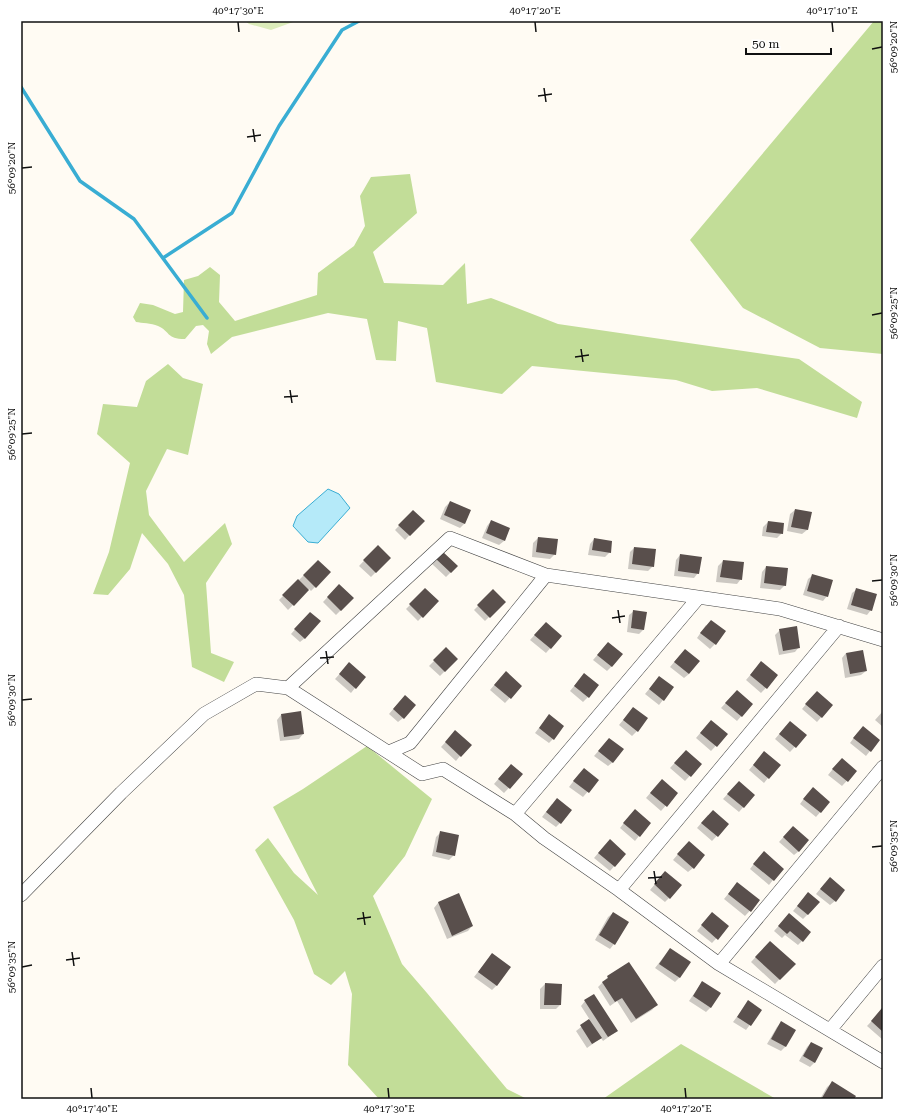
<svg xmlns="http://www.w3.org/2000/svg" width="904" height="1120" font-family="'Roboto Serif',serif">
  <rect width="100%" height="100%" fill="#fffbf3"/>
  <path fill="#dcecba" d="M245 21H296L271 30 249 24Z"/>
  <path fill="#c2dd98" d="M874 21H883V354L820 348 743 308 690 240Z
    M410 174 417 213 373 252 384 283 443 285 465 263 467 304 491 298 558 324 799 359 862 402 857 418 757 388 712 391 676 380 532 366 502 394 436 382 427 328 398 321 396 361 376 360 367 319 328 313 232 337 211 354 207 344 209 331 203 325 196 326 185 339C166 339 170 331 158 326 151 323 142 323 136 322L133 317 140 303 153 305 175 314 183 312 184 280 198 276 210 267 220 275 219 302 235 321 317 295 318 273 354 246 365 226 360 196 371 177Z
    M168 364 183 378 203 384 188 455 167 449 146 491 149 515 184 562 225 523 232 544 206 583 211 653 234 662 224 682 192 667 184 595 168 564 142 533 130 569 108 595 93 594 109 552 130 463 97 434 103 404 137 407 146 381Z
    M367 746 432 799 405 856 373 896 402 964 427 993 507 1089 527 1099H379L348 1065 352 994 345 971 331 985 314 974 294 920 255 850 268 838 294 873 318 895 273 807 303 789Z
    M681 1044 776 1099H603Z"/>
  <path fill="#b5eaf9" stroke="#39add3" d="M328 489 339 494 350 508 318 543 308 542 293 526 297 516Z"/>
  <path fill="#0003" d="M450 502 465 523 460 528 440 519 445 507Z
    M795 510 807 530 802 534 787 531 790 514Z
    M413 511 423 521 405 540 395 530Z
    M491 521 504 541 499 545 482 538 487 526Z
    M768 522 782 533 777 538 762 536 763 527Z
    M538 538 555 554 550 559 532 557 533 543Z
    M594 539 610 552 605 557 588 555 590 544Z
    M378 546 390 558 371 577 359 566Z
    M634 548 653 566 648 571 628 569 630 552Z
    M442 552 457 566 446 577 431 563Z
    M680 555 698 573 694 578 674 576 676 560Z
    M318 561 330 572 311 591 309 589 288 610 279 600Z
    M723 561 741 579 737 584 716 582 718 566Z
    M766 567 785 585 780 590 760 588 762 572Z
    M813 575 827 596 823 601 803 595 808 579Z
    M339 585 353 598 336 615 323 602Z
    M857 589 871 610 867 615 847 609 852 593Z
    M425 590 437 601 418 621 406 609Z
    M493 591 504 602 485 621 474 610Z
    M634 611 644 629 639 634 627 632 629 615Z
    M306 617 305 638 300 642 291 634Z
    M706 625 715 644 710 649 697 638Z
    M541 628 561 636 546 653 530 640Z
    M780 630 799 647 795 652 779 655 775 635Z
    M608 643 612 666 607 671 593 660Z
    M446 649 457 659 440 676 429 666Z
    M846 653 866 671 861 675 845 678 842 658Z
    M680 655 689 674 684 678 670 667Z
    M757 667 777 676 761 693 746 680Z
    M345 668 355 688 351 693 335 679Z
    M584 674 588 697 583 702 570 691Z
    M501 677 521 686 505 703 490 690Z
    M659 677 663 700 659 705 645 694Z
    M732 696 752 704 737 721 721 708Z
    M812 697 832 705 817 722 802 709Z
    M400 701 403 718 398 722 389 714Z
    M633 708 637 731 632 736 619 725Z
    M883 711V727L875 720Z
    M281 715 303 734 299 739 280 741 277 720Z
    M545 720 553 739 549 743 535 733Z
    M707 725 727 734 711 751 696 738Z
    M786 726 806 735 790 752 775 739Z
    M858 732 870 751 866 756 850 743Z
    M451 736 460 756 456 761 441 747Z
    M609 739 613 762 608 766 594 756Z
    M681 756 701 764 685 781 670 768Z
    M760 757 768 778 764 783 749 770Z
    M837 764 856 771 842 786 828 775Z
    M507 769 522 774 504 793 494 784Z
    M579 774 598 780 583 797 569 787Z
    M657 785 677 793 661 811 646 798Z
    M734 787 754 795 739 812 723 799Z
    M808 793 829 802 816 817 800 804Z
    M552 804 560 823 556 827 542 817Z
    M630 815 639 836 635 841 620 828Z
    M708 815 728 824 712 841 697 828Z
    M441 832 454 855 449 860 432 856 436 837Z
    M788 832 799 851 794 855 779 842Z
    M605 845 625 854 610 871 594 858Z
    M684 847 693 868 688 872 673 860Z
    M759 857 773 880 769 885 750 869Z
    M661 877 669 898 665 902 650 890Z
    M825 883 835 901 830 905 816 894Z
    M733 888 759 901 745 916 724 899Z
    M808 893V914L803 919 793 911Z
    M459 895 472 926 468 931 447 939 434 908 438 903Z
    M613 913 614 944 610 949 595 940 608 917Z
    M708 918 728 926 712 943 697 931Z
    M785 919 802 941 798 945 785 935 782 938 774 931Z
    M766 946 794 964 775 984 751 962Z
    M670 949 680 977 675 982 655 968Z
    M492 954 497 985 492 990 474 977Z
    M608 977 656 1005 652 1010 631 1023 617 1001 610 1006 598 987Z
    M702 982 711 1007 706 1012 689 1001Z
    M545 984 560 1005 556 1009H540V989Z
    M585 1001 617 1031 603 1041 601 1038 587 1048 576 1031 590 1020 581 1006Z
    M748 1002 761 1010 746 1030 733 1022Z
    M882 1010 883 1011V1040L867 1026Z
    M781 1023 794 1030 785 1047 781 1051 767 1044 777 1027Z
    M811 1043 815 1062 810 1067 799 1061 807 1047Z
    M832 1083 853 1099H820L827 1087Z"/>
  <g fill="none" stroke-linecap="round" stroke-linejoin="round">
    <path stroke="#39add3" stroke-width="3.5" d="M21 87 80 181 134 219 207 318
      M163 258 232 213 279 126 342 30 359 21"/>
  </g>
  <path fill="#594f4c" d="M450 501 471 510 465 524 444 515Z
    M795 509 812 512 808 530 791 527Z
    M413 510 425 521 410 536 398 525Z
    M491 520 510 528 505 541 486 533Z
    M768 521 784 523 783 534 766 532Z
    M538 537 558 539 556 555 536 552Z
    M594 538 612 541 611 553 592 550Z
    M378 545 391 558 376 573 363 560Z
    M634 547 656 549 654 567 632 564Z
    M442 551 458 566 451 573 435 558Z
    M680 554 702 557 699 574 678 571Z
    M318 560 331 572 316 588 303 575Z
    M723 560 744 562 742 580 720 577Z
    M766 566 788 568 786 586 764 583Z
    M812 574 833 580 828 597 807 591Z
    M298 579 309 590 294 606 282 595Z
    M339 584 354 598 341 611 327 597Z
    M425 588 439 601 423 618 409 604Z
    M856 588 877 594 872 611 851 605Z
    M493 589 506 602 490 618 477 605Z
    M633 610 647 612 644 630 631 628Z
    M310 612 321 621 305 639 294 629Z
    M711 620 726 631 716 645 700 633Z
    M546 622 562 636 551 649 534 635Z
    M797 626 800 648 783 651 779 629Z
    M608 642 623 654 612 667 597 655Z
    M446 647 458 659 445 672 433 660Z
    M685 649 700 661 689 674 674 662Z
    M863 650 867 671 850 674 846 653Z
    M761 661 778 675 767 689 750 675Z
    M349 662 366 677 356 689 339 674Z
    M506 671 522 686 511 699 494 685Z
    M584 673 599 685 589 698 574 686Z
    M659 676 674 687 664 701 649 689Z
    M737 690 753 704 742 717 725 703Z
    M817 691 833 705 822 718 805 704Z
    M405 695 416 705 404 719 393 709Z
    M633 707 648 718 638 732 623 720Z
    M301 711 304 734 284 737 281 714Z
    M549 714 564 726 554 740 539 728Z
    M711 720 728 734 717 747 700 733Z
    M790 721 807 735 796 748 779 734Z
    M863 726 880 740 871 752 853 738Z
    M455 730 472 745 461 757 445 742Z
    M609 738 624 749 613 763 598 751Z
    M686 750 702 764 691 777 674 763Z
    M764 751 781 765 769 779 753 765Z
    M842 758 857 771 848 782 832 769Z
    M511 764 523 774 510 789 498 779Z
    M584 768 599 780 589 793 573 781Z
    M662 779 678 793 667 807 650 793Z
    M739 781 755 795 744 808 727 794Z
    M813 787 830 802 821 813 803 799Z
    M557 798 572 810 561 824 546 812Z
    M635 809 651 823 640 837 623 823Z
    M713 810 729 824 718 837 701 823Z
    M793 826 809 840 799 852 783 837Z
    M440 831 459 835 455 856 436 852Z
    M610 839 626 854 615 867 598 853Z
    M689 841 705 855 694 869 677 854Z
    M764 851 784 869 774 881 753 864Z
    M665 871 682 885 670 899 654 884Z
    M830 877 845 890 836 902 820 889Z
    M737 882 760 900 751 912 728 894Z
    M808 892 820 902 808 915 797 906Z
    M459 893 473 926 452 936 438 902Z
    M613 912 629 922 615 945 599 935Z
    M712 912 729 926 718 940 701 925Z
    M789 913 811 932 803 942 790 931 787 934 778 926Z
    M770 941 796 964 780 980 755 957Z
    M670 948 691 962 680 978 659 964Z
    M492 953 511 967 497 986 478 972Z
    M629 962 658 1005 636 1019 622 998 615 1002 602 982 608 978 607 976Z
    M702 981 721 993 711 1008 693 996Z
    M545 983 562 984 561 1005H544Z
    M594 994 618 1031 608 1037 584 1000Z
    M748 1000 762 1010 751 1026 737 1017Z
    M882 1008 883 1009V1032L871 1021Z
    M589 1019 602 1038 592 1044 580 1025Z
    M781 1021 796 1030 786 1047 771 1039Z
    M811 1042 823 1048 815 1063 803 1056Z
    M832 1081 856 1096 854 1099H824L822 1098Z"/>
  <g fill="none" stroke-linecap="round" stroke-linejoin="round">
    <defs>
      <path id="street" d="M288 688 450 538 546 575 780 609 883 640
        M389 752 410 743 546 575
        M515 814 699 597
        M619 890 839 626
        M21 895 121 793 204 714 256 684 288 688 422 774 443 769 515 814 544 838 619 890 719 964 883 767
        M719 964 883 1062
        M830 1030 883 966"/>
    </defs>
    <use href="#street" stroke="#434343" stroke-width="14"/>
    <use href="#street" stroke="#fff" stroke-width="13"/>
  </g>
  <path fill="none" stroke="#101010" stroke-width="1.5" d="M238 22 239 32M535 22 536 32M832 22 833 32M872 49 882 47M544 88 546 102M538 96 552 94M253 129 255 142M247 137 261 135M22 168 32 167M872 315 882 313M581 349 583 362M575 357 589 355M290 390 292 403M284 397 298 396M22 434 32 433M872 581 882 580M618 610 620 623M612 618 625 616M326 651 328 664M320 658 334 657M22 700 32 699M872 847 882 846M654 871 656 884M648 878 662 877M363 912 365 925M357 919 371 917M72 952 74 966M66 960 80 958M22 967 32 965M91 1088 92 1098M388 1088 389 1098M685 1088 686 1098"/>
  <rect width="904" height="1120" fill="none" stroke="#ffffff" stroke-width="44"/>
  <path d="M746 48v6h85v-6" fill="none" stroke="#101010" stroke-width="2"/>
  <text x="752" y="48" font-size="12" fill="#101010" stroke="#ffffff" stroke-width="3" paint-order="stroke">50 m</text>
  <rect x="22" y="22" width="860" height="1076" fill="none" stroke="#101010" stroke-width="1.5"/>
  <g font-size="10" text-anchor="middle" fill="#101010">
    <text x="238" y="14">40°17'30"E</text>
    <text x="535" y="14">40°17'20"E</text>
    <text x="832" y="14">40°17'10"E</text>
    <text transform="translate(893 47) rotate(-90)" y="4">56°09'20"N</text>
    <text transform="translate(11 168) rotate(-90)" y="4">56°09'20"N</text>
    <text transform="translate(893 313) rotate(-90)" y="4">56°09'25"N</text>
    <text transform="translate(11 434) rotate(-90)" y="4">56°09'25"N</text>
    <text transform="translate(893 580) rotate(-90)" y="4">56°09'30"N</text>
    <text transform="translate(11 700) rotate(-90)" y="4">56°09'30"N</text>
    <text transform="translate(893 846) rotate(-90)" y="4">56°09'35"N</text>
    <text transform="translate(11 967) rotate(-90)" y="4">56°09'35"N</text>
    <text x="92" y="1112">40°17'40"E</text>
    <text x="389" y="1112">40°17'30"E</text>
    <text x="686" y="1112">40°17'20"E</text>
  </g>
</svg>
